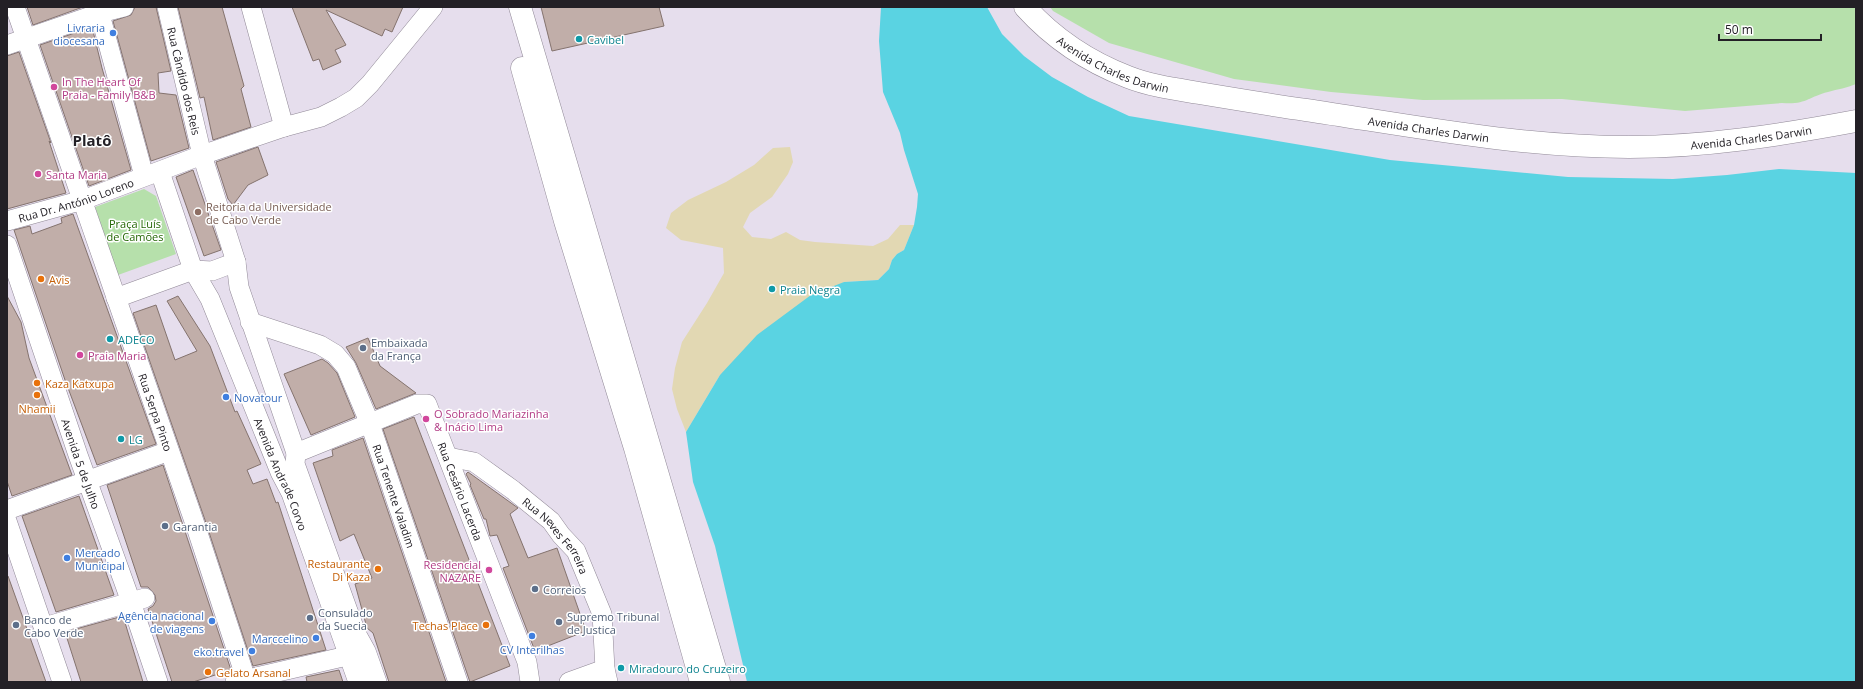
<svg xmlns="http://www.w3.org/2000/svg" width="1863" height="689" font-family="'Open Sans',sans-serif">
  <rect width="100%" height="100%" fill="#e6deed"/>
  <path fill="#b6e0ab" d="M1050 7H1856V84C1847 88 1838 89 1828 92 1808 97 1806 105 1782 103L1685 111 1562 99 1423 100 1331 92 1234 79 1109 43 1053 11Z
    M144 189 156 196 176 254 118 275 95 207Z"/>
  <path fill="#e2d8b3" d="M790 147 793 162 788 174 772 197 750 213 743 227 752 237 771 239 786 232 800 240 815 242 873 246 888 239 900 225H914L904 250 897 254 892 260 889 269 878 280 844 282 720 375 686 432 677 409 672 389 675 368 682 342 707 303 724 273 723 248 681 240 666 228 671 213 688 200 726 182 754 165 773 148Z"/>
  <path fill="#5ad3e2" d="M881 7H987L1002 34 1024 56 1052 77 1088 97 1129 116 1390 160 1568 177 1673 179 1727 175 1779 169 1856 173V682H747L715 546 693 482 686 432 720 375 757 335 811 295 844 282 878 280 889 269 892 260 897 254 904 250 914 225 917 207 918 194 904 150 900 133 883 92 879 41Z"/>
  <path fill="#c1aea9" stroke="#84736e" d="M27 7H83L33 25Z
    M135 7H156L171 71 158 73 159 93 176 95 189 148 151 161 113 21 131 15Z
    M178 7H222L244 86 241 89 251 127 213 140 204 97 200 98Z
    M292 7H403L392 32 385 29 382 36 326 10 346 45 335 50 341 62 323 70 319 59 313 61Z
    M541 7H659L664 26 552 51Z
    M92 27 102 68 131 170 89 186 40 45Z
    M19 52 51 143 49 141 66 193 7 209V56Z
    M258 147 268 175 248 185 233 205 228 199 216 162Z
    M193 170 221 250 204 256 176 177Z
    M73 214 156 444 97 465 65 380 14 230 30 226 32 234 62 223 61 218Z
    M7 296 21 322 29 358 72 475 12 496 7 481Z
    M178 296 210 346 235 412 237 411 261 464 247 470 253 484 267 479 276 503 278 502 326 650 253 666 205 520 133 313 156 305 175 360 197 351 167 301Z
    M368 338 380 366 416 393 376 409 356 363 346 347Z
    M322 359 328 363 337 373 355 417 311 435 284 374Z
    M414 417 510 666 470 682 383 429Z
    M363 438 446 682H389L373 633 367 628 355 584 372 578 354 534 340 541 313 463 333 456 332 450Z
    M163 465 231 670 193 682H172L148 609 153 606 156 601 155 595 148 587H141L107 485Z
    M468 472 518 508 510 514 528 558 557 548 586 631 535 651 503 568 509 566 497 535 490 536 486 519H484L470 485 471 484 466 474Z
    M79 496 114 595 56 612 22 516Z
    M7 576H8L46 682H7Z
    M123 616 143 682H81L65 632Z
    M339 670 343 682H307L306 677Z"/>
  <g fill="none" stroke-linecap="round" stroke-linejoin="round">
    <defs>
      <g id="minor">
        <path id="s1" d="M15 7 195 524 247 682"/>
        <path d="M98 7 144 176"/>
        <path id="s2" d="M167 7 202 155 236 262 239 287 296 453 295 464 356 633 366 651 377 682"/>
        <path d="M251 7 284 127"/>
        <path d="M7 45 100 13 124 7"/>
        <path id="s3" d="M160 172 193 270 210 299 280 472 291 493 358 682"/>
        <path id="s4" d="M7 221 83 200 202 155 284 127 321 117 341 107 356 98 370 84 433 7"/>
        <path id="s5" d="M7 245 78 455 131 602 158 682"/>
        <path d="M116 298 193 270 212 271 236 262"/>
        <path id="s6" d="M250 322 320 345 335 354 346 367 370 424 458 682"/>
        <path id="s7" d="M296 453 417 404H427L527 662 530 682"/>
        <path id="s8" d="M448 457 474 462 513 490 551 521 561 535 576 551 602 614 605 669 608 682"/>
        <path d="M7 510 169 451"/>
        <path d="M7 521 62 682"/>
        <path d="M44 627 145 598"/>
        <path d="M235 682 360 653"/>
        <path d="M569 682 605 669"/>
      </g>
      <g id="major">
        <path d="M520 7 719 682"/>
        <path id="s9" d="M1025 7C1053 38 1089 62 1128 77 1151 86 1175 89 1199 93 1235 99 1271 105 1306 110 1413 126 1520 147 1629 147 1705 147 1781 135 1856 121"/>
        <path d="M522 68 565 221 635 448 701 682"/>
      </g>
    </defs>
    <use href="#minor" stroke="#918997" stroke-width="20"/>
    <use href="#major" stroke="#918997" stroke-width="23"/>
    <use href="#minor" stroke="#fff" stroke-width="19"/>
    <use href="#major" stroke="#fff" stroke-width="22"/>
  </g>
  <g fill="#3f7fe0" stroke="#fff" stroke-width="1.5">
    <circle cx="113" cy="33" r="4"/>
    <circle cx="226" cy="397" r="4"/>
    <circle cx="67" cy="558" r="4"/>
    <circle cx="212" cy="621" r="4"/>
    <circle cx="532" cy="636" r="4"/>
    <circle cx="316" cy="638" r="4"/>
    <circle cx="252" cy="651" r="4"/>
  </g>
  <g fill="#0f9aa8" stroke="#fff" stroke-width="1.5">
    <circle cx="579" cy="39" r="4"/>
    <circle cx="772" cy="289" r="4"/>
    <circle cx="110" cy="339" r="4"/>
    <circle cx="121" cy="439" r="4"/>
    <circle cx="621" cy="668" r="4"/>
  </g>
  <g fill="#d1479c" stroke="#fff" stroke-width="1.5">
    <circle cx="54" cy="87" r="4"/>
    <circle cx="38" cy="174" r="4"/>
    <circle cx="80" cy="355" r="4"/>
    <circle cx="426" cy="419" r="4"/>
    <circle cx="489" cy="570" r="4"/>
  </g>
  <circle fill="#8d6e63" stroke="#fff" stroke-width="1.5" cx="198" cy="212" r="4"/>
  <g fill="#e8710a" stroke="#fff" stroke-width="1.5">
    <circle cx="41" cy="279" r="4"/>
    <circle cx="37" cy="383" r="4"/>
    <circle cx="37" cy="395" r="4"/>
    <circle cx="378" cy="569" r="4"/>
    <circle cx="486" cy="625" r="4"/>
    <circle cx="208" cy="672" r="4"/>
  </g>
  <g fill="#5c6f8a" stroke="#fff" stroke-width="1.5">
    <circle cx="363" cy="348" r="4"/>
    <circle cx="165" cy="526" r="4"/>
    <circle cx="535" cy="589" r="4"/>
    <circle cx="310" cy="618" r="4"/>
    <circle cx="559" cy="622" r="4"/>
    <circle cx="16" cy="625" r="4"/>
  </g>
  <g text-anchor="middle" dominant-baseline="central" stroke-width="3" stroke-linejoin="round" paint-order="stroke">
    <g font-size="11" fill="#366cbe" stroke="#fff" text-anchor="end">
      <text x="105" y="27">Livraria<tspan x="105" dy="13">diocesana</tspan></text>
      <text x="234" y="397" text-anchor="start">Novatour</text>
      <text x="75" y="552" text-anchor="start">Mercado<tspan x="75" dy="13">Municipal</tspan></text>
      <text x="204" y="615">Agência nacional<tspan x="204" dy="13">de viagens</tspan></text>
      <text x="308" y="638">Marccelino</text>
      <text x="532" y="649" text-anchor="middle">CV Interilhas</text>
      <text x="244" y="651">eko.travel</text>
    </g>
    <g font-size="11" fill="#0d838f" stroke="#fff" text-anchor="start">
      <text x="587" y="39">Cavibel</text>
      <text x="780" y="289">Praia Negra</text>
      <text x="118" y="339">ADECO</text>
      <text x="129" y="439">LG</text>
      <text x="629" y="668">Miradouro do Cruzeiro</text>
    </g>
    <g font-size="11" fill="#232026" stroke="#fff">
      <text stroke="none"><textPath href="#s9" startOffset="107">Avenida Charles Darwin</textPath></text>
      <text stroke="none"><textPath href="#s2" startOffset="76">Rua Cândido dos Reis</textPath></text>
      <text stroke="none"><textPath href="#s9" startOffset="431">Avenida Charles Darwin</textPath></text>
      <text stroke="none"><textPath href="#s9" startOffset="755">Avenida Charles Darwin</textPath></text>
      <text stroke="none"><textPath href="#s4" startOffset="72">Rua Dr. António Loreno</textPath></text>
      <text stroke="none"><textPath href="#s1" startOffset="429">Rua Serpa Pinto</textPath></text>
      <text stroke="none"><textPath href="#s5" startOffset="231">Avenida 5 de Julho</textPath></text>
      <text stroke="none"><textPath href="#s3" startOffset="326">Avenida Andrade Corvo</textPath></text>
      <text stroke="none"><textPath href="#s7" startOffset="234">Rua Cesário Lacerda</textPath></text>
      <text stroke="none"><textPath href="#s6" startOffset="246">Rua Tenente Valadim</textPath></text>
      <text stroke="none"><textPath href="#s8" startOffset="138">Rua Neves Ferreira</textPath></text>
    </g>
    <g font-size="11" fill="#b23c85" stroke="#fff" text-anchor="start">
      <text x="62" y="81">In The Heart Of<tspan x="62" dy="13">Praia - Family B&amp;B</tspan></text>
      <text x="46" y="174">Santa Maria</text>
      <text x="88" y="355">Praia Maria</text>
      <text x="434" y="413">O Sobrado Mariazinha<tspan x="434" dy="13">&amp; Inácio Lima</tspan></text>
      <text x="481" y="564" text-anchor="end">Residencial<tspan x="481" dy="13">NAZARE</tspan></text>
    </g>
    <g font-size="11" fill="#785e54" stroke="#fff" text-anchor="start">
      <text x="206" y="206">Reitoria da Universidade<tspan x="206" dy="13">de Cabo Verde</tspan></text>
    </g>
    <g font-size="11" fill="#246705" stroke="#fff">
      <text x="135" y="223">Praça Luís<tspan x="135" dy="13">de Camões</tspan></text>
    </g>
    <g font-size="11" fill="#c56008" stroke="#fff" text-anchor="start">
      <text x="49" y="279">Avis</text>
      <text x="45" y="383">Kaza Katxupa</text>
      <text x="37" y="408" text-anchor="middle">Nhamii</text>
      <text x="370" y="563" text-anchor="end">Restaurante<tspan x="370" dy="13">Di Kaza</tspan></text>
      <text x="478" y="625" text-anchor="end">Techas Place</text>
      <text x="216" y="672">Gelato Arsanal</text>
    </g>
    <g font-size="11" fill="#4e5e75" stroke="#fff" text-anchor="start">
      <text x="371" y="342">Embaixada<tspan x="371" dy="13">da França</tspan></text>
      <text x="173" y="526">Garantia</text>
      <text x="543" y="589">Correios</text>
      <text x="318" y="612">Consulado<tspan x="318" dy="13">da Suecia</tspan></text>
      <text x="567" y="616">Supremo Tribunal<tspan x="567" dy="13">de Justica</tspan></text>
      <text x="24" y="619">Banco de<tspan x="24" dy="13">Cabo Verde</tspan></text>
    </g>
    <g font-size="15" font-weight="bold" fill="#232026" stroke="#fff">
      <text x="92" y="140">Platô</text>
    </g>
  </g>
  <rect width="1863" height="689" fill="none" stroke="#232026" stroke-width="16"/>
  <path d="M1719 34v6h102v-6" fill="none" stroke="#232026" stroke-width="2"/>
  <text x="1725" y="34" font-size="12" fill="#232026" stroke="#ffffff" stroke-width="3" paint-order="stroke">50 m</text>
</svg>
